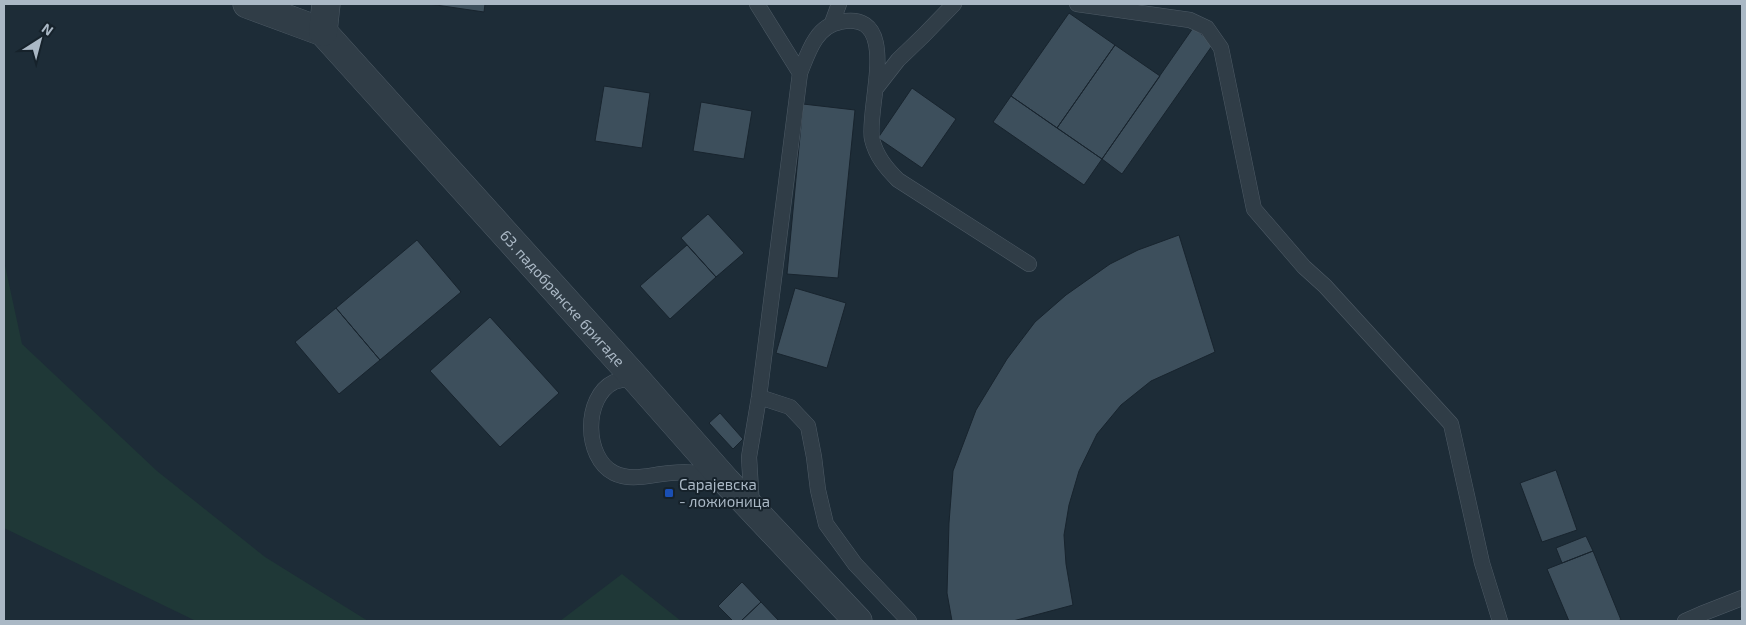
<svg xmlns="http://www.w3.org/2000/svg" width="1746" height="625" font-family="'Exo 2',sans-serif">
  <rect width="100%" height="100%" fill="#1d2c37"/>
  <path fill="#1f3837" d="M4 261 22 344 157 471 265 557 368 621H196L4 528Z
    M622 574 681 621H560Z"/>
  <path fill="#3d4f5c" stroke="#18242e" d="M429 4H485L484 12Z
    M1069 13 1115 45 1057 128 1011 96Z
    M1193 28 1214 43 1122 174 1102 159Z
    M1115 45 1160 76 1102 159 1057 128Z
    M604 86 650 93 642 148 595 141Z
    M912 88 956 119 922 168 878 138Z
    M1011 96 1102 159 1084 185 993 122Z
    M701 102 752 111 744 159 693 151Z
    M803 104 855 110 838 278 787 274Z
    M708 214 744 253 716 277 681 238Z
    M1179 235 1215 352 1151 381 1121 405 1097 434 1079 471 1069 505 1064 535 1066 564 1073 605 1013 621H952L947 593 949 523 953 471 976 410 1007 359 1035 322 1066 295 1110 264 1138 250Z
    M417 240 461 292 380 360 336 308Z
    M687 245 716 277 670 319 640 286Z
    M795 288 846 303 827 368 776 353Z
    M336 308 380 360 339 394 295 342Z
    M490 317 559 393 500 447 430 371Z
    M720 413 743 439 733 449 709 423Z
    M1556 470 1577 530 1542 542 1520 483Z
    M1586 536 1593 551 1562 563 1556 548Z
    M1593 551 1621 620 1616 621H1569L1547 569Z
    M742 582 761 602 741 621H733L718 606Z
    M761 602 779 621H741Z"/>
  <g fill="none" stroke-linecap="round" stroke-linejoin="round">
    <defs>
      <path id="lane" d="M757 4 800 73
        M1077 4 1190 20 1207 28 1221 48 1254 209 1304 267 1325 286 1451 424 1482 563 1500 621
        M832 23 839 4
        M877 87 898 60 924 35 954 4
        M637 380C629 379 621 379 614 382 583 397 584 458 614 473 632 482 652 474 671 473 687 471 705 473 720 478
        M759 397 790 407 808 426 814 457 818 490 826 524 855 564 909 621
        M752 507 749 457 759 397 800 73C808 53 816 26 840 22 903 9 866 108 872 139 876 156 886 168 898 180L1029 264
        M1685 621 1701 614 1742 598"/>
      <g id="street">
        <path id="s1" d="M247 4 323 32 637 380 726 481 858 621"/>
        <path d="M323 32 326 4"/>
      </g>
    </defs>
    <use href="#lane" stroke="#4e5b66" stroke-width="16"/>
    <use href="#street" stroke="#4e5b66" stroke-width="29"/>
    <use href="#lane" stroke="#303d47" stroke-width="15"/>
    <use href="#street" stroke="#303d47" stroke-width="28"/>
  </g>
  <rect fill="#1a4fb4" stroke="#16222b" stroke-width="2" x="664" y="488" width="10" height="10" rx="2.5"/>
  <g text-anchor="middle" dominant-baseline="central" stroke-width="4" stroke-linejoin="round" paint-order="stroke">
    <g font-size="15" fill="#aab8c5" stroke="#16222b">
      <text stroke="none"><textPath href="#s1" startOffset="439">63. падобранске бригаде</textPath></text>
    </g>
    <g font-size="15" fill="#aab8c5" stroke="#16222b" text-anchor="start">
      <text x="679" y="484">Сарајевска<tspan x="679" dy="17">- ложионица</tspan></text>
    </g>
  </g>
  <rect width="1746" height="625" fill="none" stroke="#aab8c5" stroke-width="10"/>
  <g transform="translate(40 40) rotate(36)" stroke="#16222b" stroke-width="4" paint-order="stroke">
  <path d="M0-4L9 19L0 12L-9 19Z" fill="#aab8c5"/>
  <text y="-8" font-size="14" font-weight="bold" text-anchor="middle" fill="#aab8c5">N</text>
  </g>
</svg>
